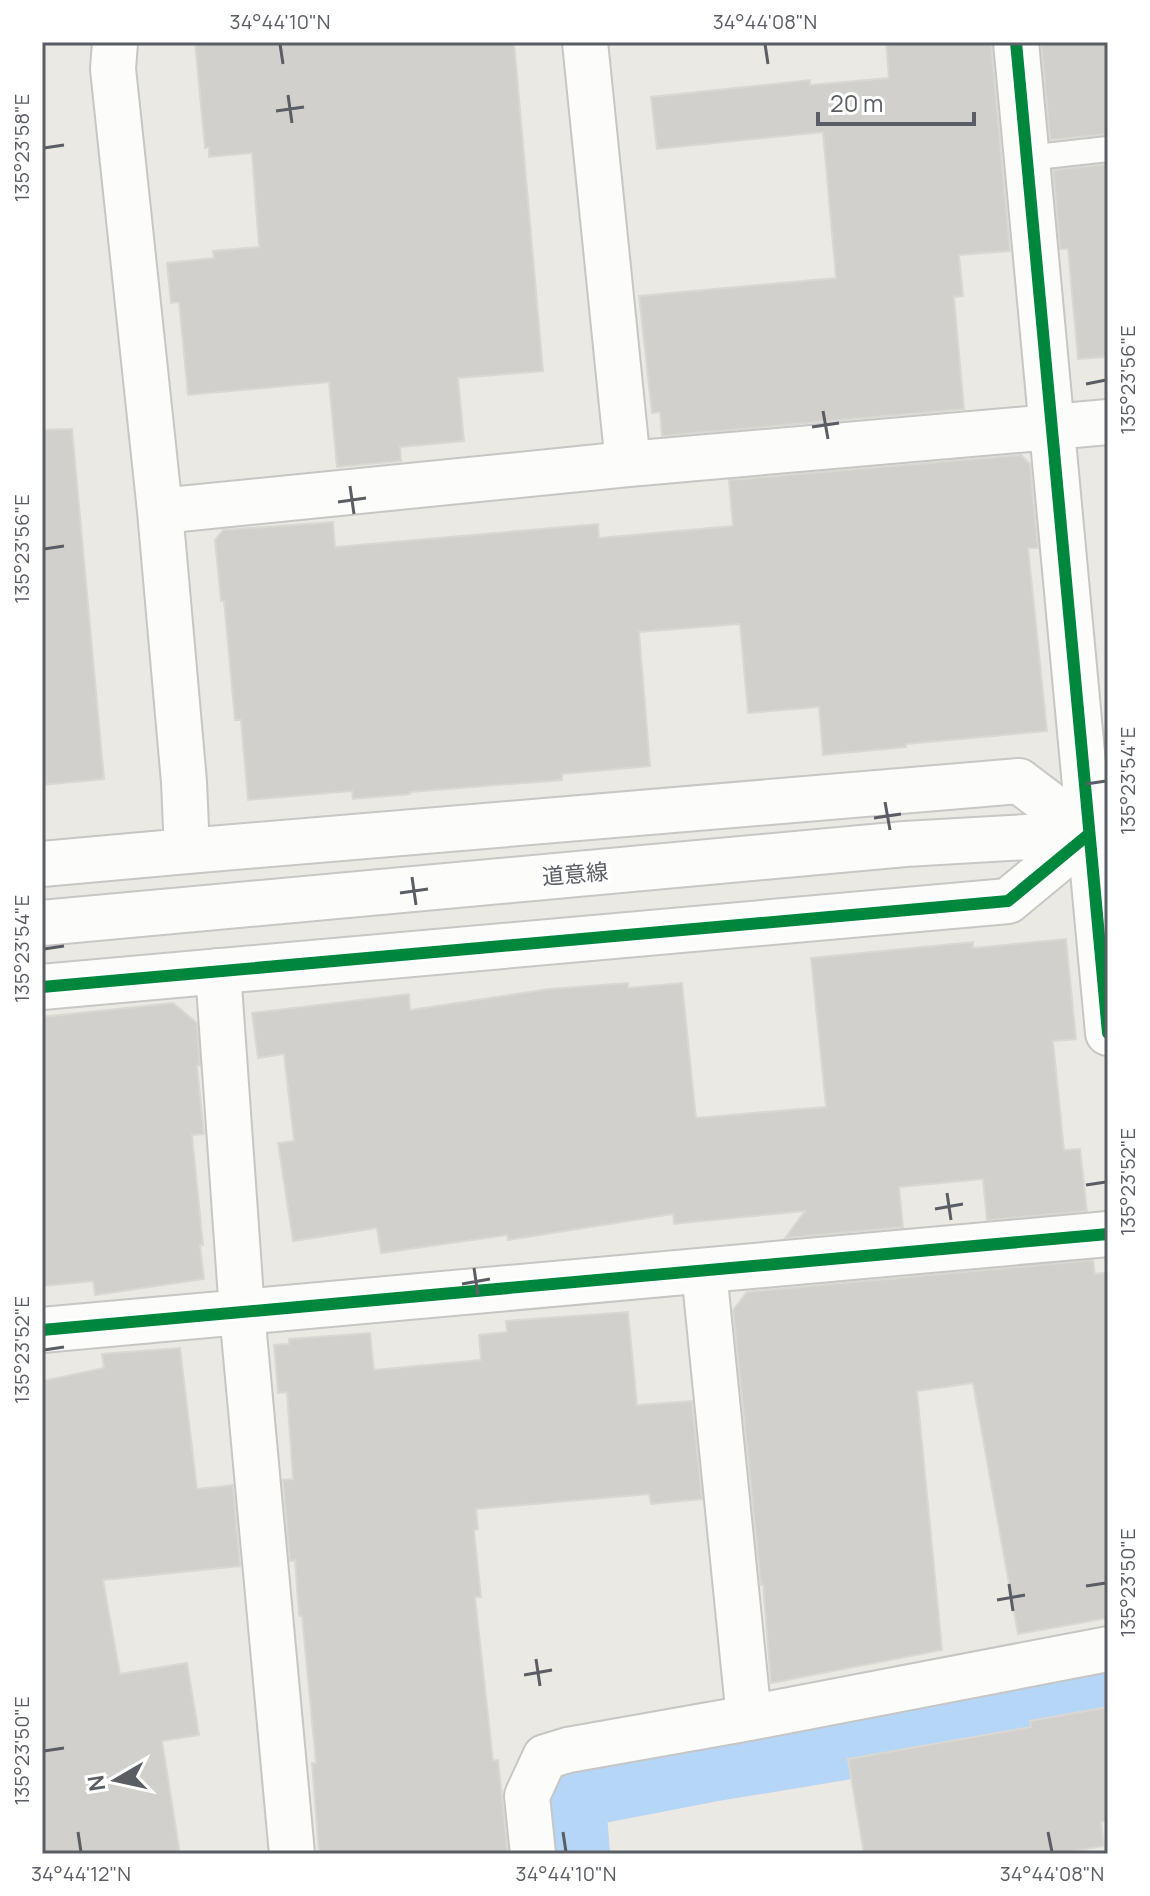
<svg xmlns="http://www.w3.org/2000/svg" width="1150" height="1896" font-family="Manrope,'Noto Sans JP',sans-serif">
  <rect width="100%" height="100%" fill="#eae9e4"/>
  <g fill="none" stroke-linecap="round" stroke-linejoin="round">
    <path stroke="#b6d6f7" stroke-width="94" d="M563 1854 559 1805 566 1789 579 1780 703 1756 1108 1689"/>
  </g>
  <path fill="#d1d0cd" stroke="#dad8d3" stroke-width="2" d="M195 42H514L543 371 458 378 464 441 400 447 401 461 337 467 329 382 188 395 179 302 171 303 167 263 214 258 213 251 259 247 252 153 209 157V147L205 148Z
    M886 42H991L1010 251 959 255 963 296 954 297 964 409 662 436 660 412 652 413 639 296 836 278 823 132 657 149 651 97 810 80V85L889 78Z
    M1041 42H1108V134L1050 140Z
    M1108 164V357L1078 359 1068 249H1060L1053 170Z
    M72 429 104 779 42 785V430Z
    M1021 455 1030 464 1038 548H1028L1047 731 906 744V747L823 755 819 707 748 713 740 624 639 632 650 766 562 774V780L410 792V794L353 799 352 791 248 800 241 720H235L224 601H221L215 540 223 530 333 522 335 547 598 524 599 538 733 526 729 480Z
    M1066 939 1076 1039 1053 1041 1064 1150 1080 1149 1087 1211 987 1220 983 1179 899 1187 903 1227 785 1238 805 1211 674 1224 673 1214 508 1240 507 1235 381 1253 377 1228 293 1241 278 1143 294 1141 284 1054 258 1058 252 1013 409 994 410 1010 549 989 628 983V988L682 983 696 1118 776 1111 826 1107 811 958 973 942V948Z
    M173 1003 197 1023 200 1065 197 1066 204 1134 192 1135 203 1245H200L204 1279 95 1295 93 1281 44 1286 42 1265V1017Z
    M1093 1260 1095 1274 1108 1272V1618L1018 1634 973 1383 917 1391 942 1650 771 1683 763 1584 761 1585 733 1310 747 1292Z
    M628 1312 637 1405 692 1401 702 1499 651 1504 649 1494 476 1509 478 1529 474 1530 481 1597H475L493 1761 498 1760 508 1854H319L312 1763H316L302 1616H299L295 1560 290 1561 283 1480 293 1479 287 1392 278 1393 274 1345 289 1344V1339L370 1333 374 1370 481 1360 479 1335 507 1332 506 1321Z
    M180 1348 197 1489 233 1485 240 1566 103 1580 120 1674 187 1663 199 1735 162 1741 180 1854H42V1381L104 1368 102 1354Z
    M1108 1707V1821L1101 1822 1104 1846 1055 1854H864L848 1759 1031 1727 1030 1721Z"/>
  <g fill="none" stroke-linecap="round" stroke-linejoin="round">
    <defs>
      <path id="lane" d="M1027 158 1108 149"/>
      <path id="street" d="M585 42 628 464
        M1016 42 1108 1033
        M160 511 628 464 1108 422
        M42 864 187 851 184 782 160 511 113 69 115 42
        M218 971 242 1312 292 1854
        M704 1271 749 1718
        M42 1330 1108 1234
        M533 1854 527 1796 545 1757 568 1750 749 1718 1108 1649"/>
      <path id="secondary" d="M187 851 1019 781 1089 834
        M42 923 905 844 1096 833
        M42 987 1008 901 1089 834"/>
    </defs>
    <use href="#lane" stroke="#c6c6c5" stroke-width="28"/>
    <use href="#street" stroke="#c6c6c5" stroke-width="48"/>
    <use href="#secondary" stroke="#c7c7c6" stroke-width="48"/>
    <use href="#lane" stroke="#fcfcfb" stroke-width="24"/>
    <use href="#street" stroke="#fcfcfb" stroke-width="44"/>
    <use href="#secondary" stroke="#fcfcfb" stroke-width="44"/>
    <defs>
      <path id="cycleway" d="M1016 42 1108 1033
        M42 987 1008 901 1089 834
        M42 1330 1108 1234"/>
    </defs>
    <use href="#cycleway" stroke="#fff" stroke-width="17"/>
    <use href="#cycleway" stroke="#00873e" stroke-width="12"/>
  </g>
  <path fill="none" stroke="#5a5d63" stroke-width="3" d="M280 44 283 64M765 44 768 64M288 95 292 123M276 111 304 107M44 148 64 145M1086 384 1106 380M823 411 828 439M812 427 839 423M350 486 354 514M338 502 366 498M44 549 64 546M1086 784 1106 781M885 802 890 830M874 818 901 814M412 877 416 905M400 893 428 889M44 949 64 946M1086 1185 1106 1182M947 1193 951 1220M935 1209 963 1204M474 1268 478 1295M462 1284 490 1279M44 1350 64 1347M1009 1584 1013 1611M1086 1586 1106 1583M997 1600 1025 1595M536 1659 540 1686M524 1675 552 1670M44 1751 64 1748M78 1832 81 1852M563 1832 566 1852M1048 1832 1052 1852"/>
  <g text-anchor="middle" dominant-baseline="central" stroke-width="8" stroke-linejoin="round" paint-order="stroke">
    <g font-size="22" fill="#5a5d63" stroke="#fff">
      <text transform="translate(575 874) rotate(-5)">道意線</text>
    </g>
  </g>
  <rect width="1150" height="1896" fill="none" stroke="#ffffff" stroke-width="88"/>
  <g transform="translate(116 1780) rotate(261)" stroke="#ffffff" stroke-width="6" paint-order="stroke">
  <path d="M0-6L14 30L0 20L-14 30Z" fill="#5a5d63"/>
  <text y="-12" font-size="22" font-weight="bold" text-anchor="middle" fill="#5a5d63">N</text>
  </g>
  <path d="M818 112v12h156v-12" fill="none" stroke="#5a5d63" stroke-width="4"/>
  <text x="830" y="112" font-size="24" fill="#5a5d63" stroke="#ffffff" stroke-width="6" paint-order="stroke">20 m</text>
  <rect x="44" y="44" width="1062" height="1808" fill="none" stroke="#5a5d63" stroke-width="3"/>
  <g font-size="20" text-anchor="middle" fill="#5a5d63">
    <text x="280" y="29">34°44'10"N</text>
    <text x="765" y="29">34°44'08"N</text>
    <text transform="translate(22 148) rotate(-90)" y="7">135°23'58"E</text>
    <text transform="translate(1128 380) rotate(-90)" y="7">135°23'56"E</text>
    <text transform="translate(22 549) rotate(-90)" y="7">135°23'56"E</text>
    <text transform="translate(1128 781) rotate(-90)" y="7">135°23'54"E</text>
    <text transform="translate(22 949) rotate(-90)" y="7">135°23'54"E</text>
    <text transform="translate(1128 1182) rotate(-90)" y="7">135°23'52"E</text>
    <text transform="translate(22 1350) rotate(-90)" y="7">135°23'52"E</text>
    <text transform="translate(1128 1583) rotate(-90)" y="7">135°23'50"E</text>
    <text transform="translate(22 1751) rotate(-90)" y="7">135°23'50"E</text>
    <text x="81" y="1881">34°44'12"N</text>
    <text x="566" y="1881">34°44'10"N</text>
    <text x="1052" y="1881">34°44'08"N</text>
  </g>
</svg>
